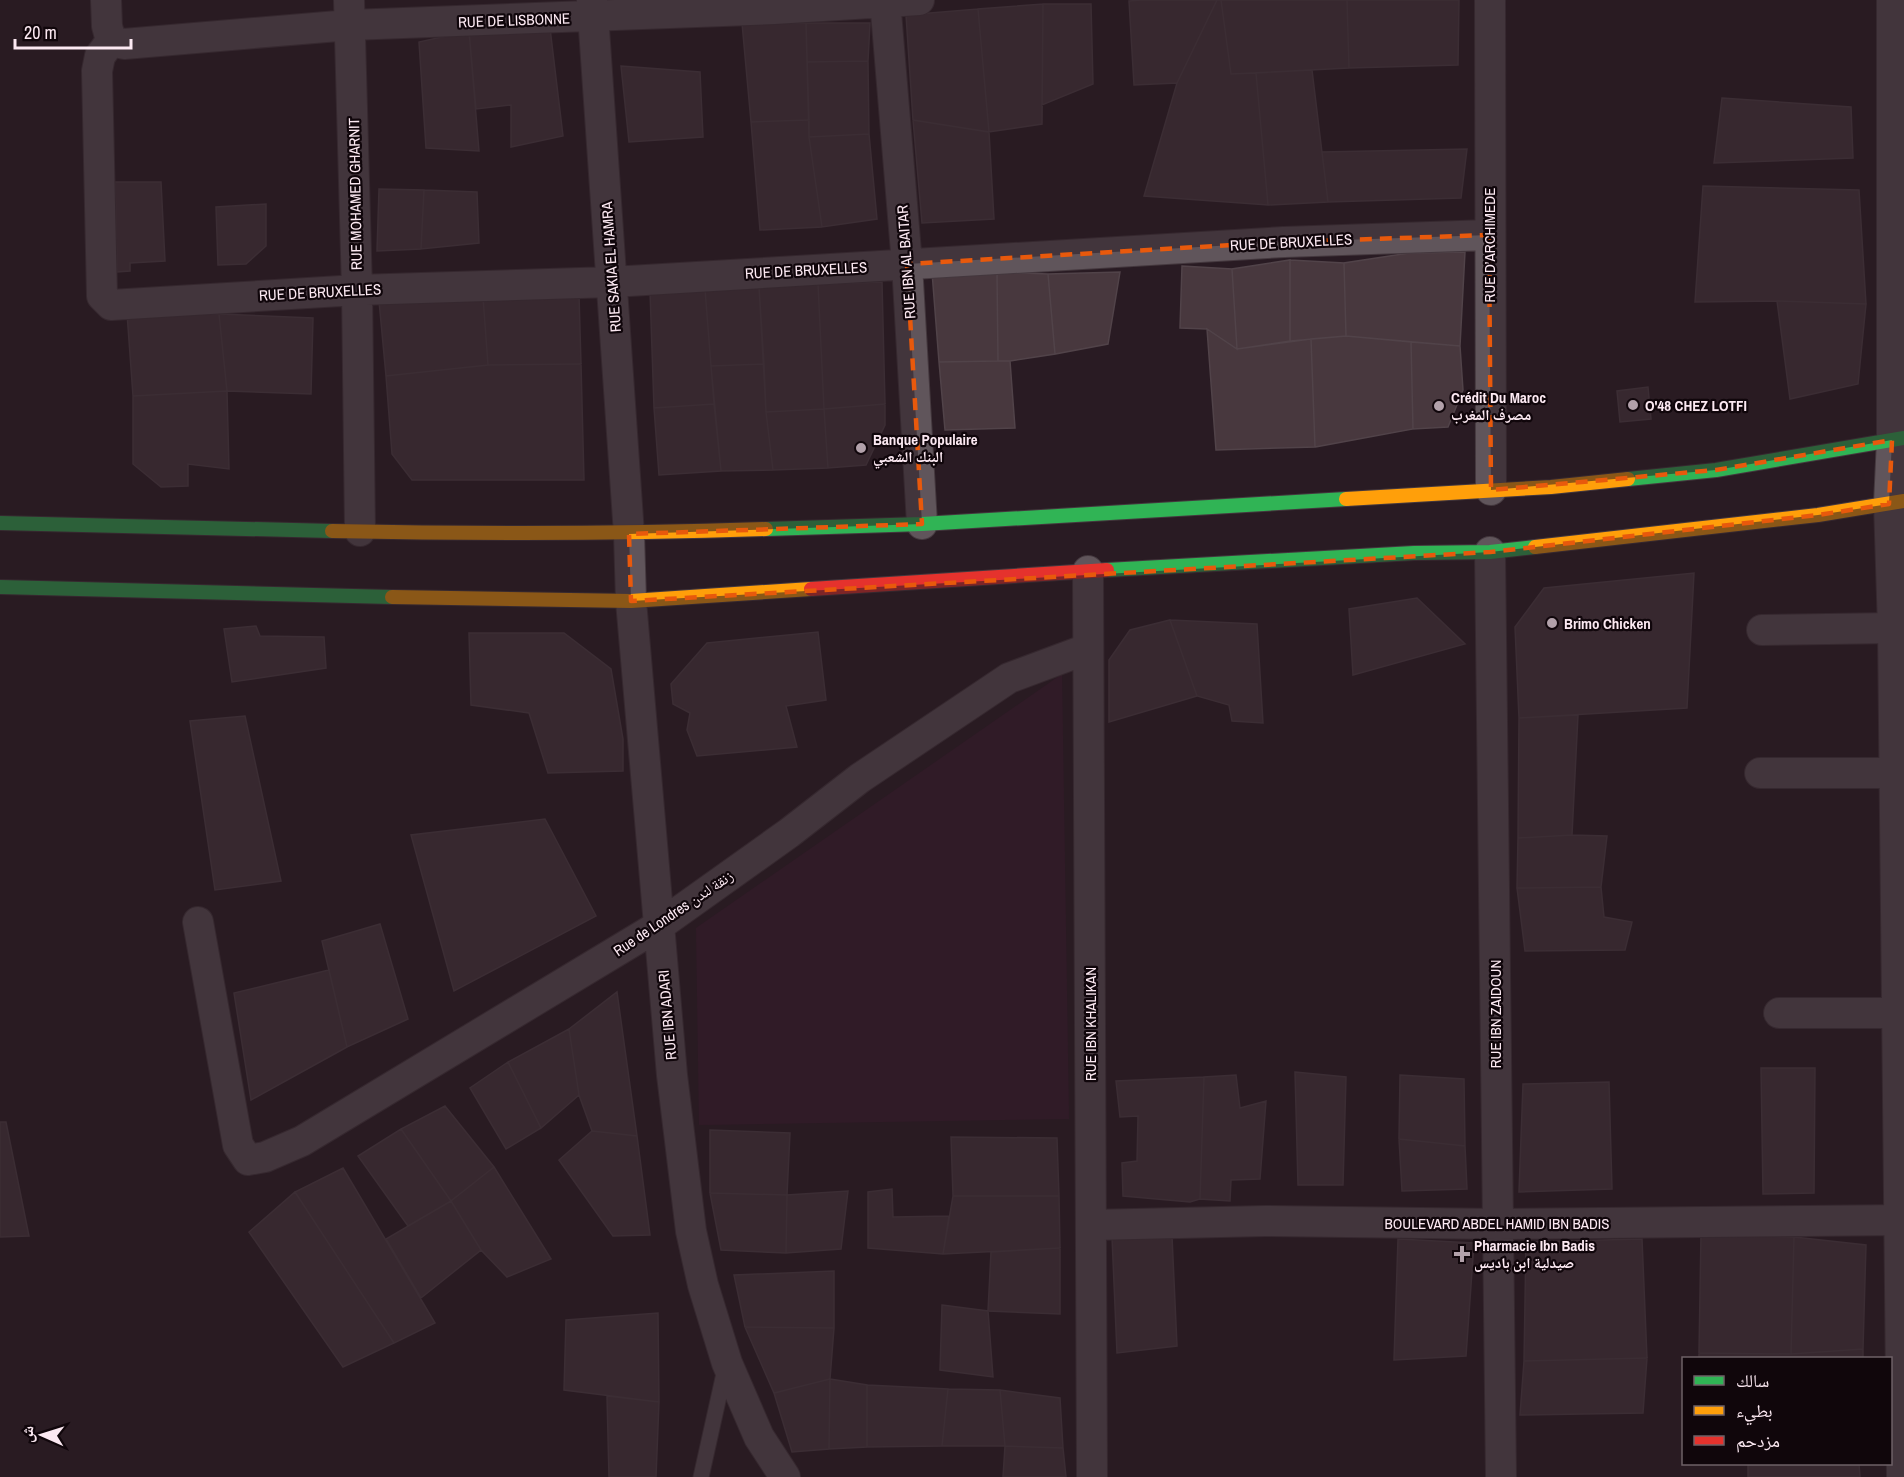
<svg xmlns="http://www.w3.org/2000/svg" width="1904" height="1477" font-family="'Archivo Narrow','Noto Naskh Arabic',sans-serif">
  <rect width="100%" height="100%" fill="#291b23"/>
  <path fill="#391b2d" d="M1062 674 1069 1119 699 1125 696 928Z"/>
  <path fill="#48383e" stroke="#514349" stroke-width="1.5" d="M1142 0H1217L1177 83 1134 85 1129 1Z
    M1217 0H1221L1231 74 1256 73 1268 205 1144 196 1177 83Z
    M1221 0H1347L1349 68 1231 74Z
    M1347 0H1459L1458 65 1349 68Z
    M1043 4H1091L1093 84 1042 105Z
    M1043 4 1042 124 989 132 978 9Z
    M978 9 989 132 913 120 906 15Z
    M742 23H806L809 120 751 122Z
    M806 23H870L868 61 807 62Z
    M550 28 563 136 511 147V105L476 109 469 31Z
    M469 31 479 151 426 148 419 42Z
    M868 61 869 134 809 137 807 62Z
    M621 66 700 72 703 137 629 142Z
    M1312 70 1328 202 1268 205 1256 73Z
    M1722 98 1851 107 1853 158 1714 163Z
    M809 120V137L822 227 760 230 751 122Z
    M913 120 989 132 994 219 922 223Z
    M869 134 877 219 822 227 809 137Z
    M1467 149 1461 198 1328 202 1322 152Z
    M115 182H161L165 261 130 263V271L117 272Z
    M1703 186 1859 190 1866 304 1777 301 1695 302Z
    M379 189 424 190 421 249 377 251Z
    M424 190 477 192 479 243 421 249Z
    M266 204V246L246 264 218 265 216 207Z
    M1465 252 1460 346 1346 336 1344 263 1409 253Z
    M1290 260 1344 263 1346 336 1290 341Z
    M1290 260V341L1237 349 1232 269Z
    M1182 266 1232 269 1237 349 1207 329 1180 328Z
    M932 272H997L998 361 939 362Z
    M997 272 1048 274 1055 354 1010 361H998Z
    M1120 272 1108 344 1055 354 1048 274Z
    M882 282 885 404 824 409 818 284Z
    M818 284 824 409 766 412 759 287Z
    M759 287 764 364 711 366 705 289Z
    M705 289 714 404 654 408 650 291Z
    M579 295 581 364 488 365 483 297Z
    M483 297 488 365 386 376 379 301Z
    M1777 301 1866 304 1858 384 1790 399Z
    M127 313 219 314 227 391 133 396Z
    M219 314 313 318 311 394 227 391Z
    M1207 329 1237 349 1311 339 1315 447 1216 450Z
    M1346 336 1411 342 1413 429 1315 447 1311 339Z
    M1411 342 1460 346 1463 390 1448 427 1413 429Z
    M998 361H1010L1015 428 945 430 939 362Z
    M581 364 584 480H412L392 454 386 376 488 365Z
    M764 364 766 412 773 470 721 471 711 366Z
    M1648 387 1651 419 1620 422 1617 391Z
    M227 391 229 469 188 464V486L161 487 133 464V396Z
    M714 404 721 471 659 475 654 408Z
    M885 404V425L866 465 828 468 824 409Z
    M824 409 828 468 773 470 766 412Z
    M1694 573 1687 708 1519 718 1515 627 1544 588Z
    M1417 598 1465 644 1353 675 1349 609Z
    M1170 620 1257 624 1263 723 1232 721 1229 705 1197 696Z
    M1170 620 1197 696 1109 722V660L1130 630Z
    M256 626 260 636 324 637 326 668 232 682 224 629Z
    M818 632 826 700 786 706 797 747 697 756 687 730 690 713 673 704 671 684 707 643Z
    M469 633H564L611 669 623 739V771L548 773 529 713 471 705Z
    M1578 715 1572 835 1518 838 1519 718Z
    M245 716 281 881 215 890 190 721Z
    M545 819 596 916 454 991 411 835Z
    M1572 835 1607 836 1601 887 1517 888 1518 838Z
    M1601 887 1604 917 1632 922 1625 950 1525 951 1517 888Z
    M380 924 408 1019 347 1047 322 941Z
    M329 970 347 1047 251 1100 234 993Z
    M617 992 637 1136 592 1131 579 1095 569 1029Z
    M569 1029 579 1095 541 1128 508 1062Z
    M508 1062 541 1128 506 1149 470 1088Z
    M1761 1068H1815L1814 1193 1763 1194Z
    M1295 1072 1346 1077 1343 1185H1298Z
    M1236 1075 1240 1108 1266 1101 1260 1179 1231 1180 1230 1201 1200 1199 1204 1077Z
    M1400 1075 1464 1079 1465 1146 1399 1139Z
    M1204 1077 1200 1199 1190 1202 1123 1196 1122 1163 1137 1161 1138 1116 1120 1117 1116 1081Z
    M1609 1082 1612 1189 1519 1192 1523 1084Z
    M445 1106 494 1167 451 1201 401 1129Z
    M0 1122H6L29 1236 0 1237Z
    M401 1129 451 1201 408 1226 358 1156Z
    M710 1130 790 1133 787 1195 710 1193Z
    M592 1131 637 1136 650 1235 613 1236 559 1160Z
    M951 1137 1057 1138 1059 1196H953Z
    M1399 1139 1465 1146 1467 1189 1402 1191Z
    M494 1167 551 1259 507 1277 481 1250 451 1201Z
    M343 1168 435 1323 394 1343 295 1192Z
    M892 1189 893 1217 949 1216 943 1254 868 1248V1192Z
    M848 1191 841 1249 786 1253 787 1195Z
    M295 1192 394 1343 343 1367 249 1232Z
    M710 1193 787 1195 786 1253 721 1250Z
    M953 1196H1059L1060 1248 943 1254Z
    M451 1201 481 1250 421 1298 386 1239Z
    M1701 1234 1794 1237 1791 1354 1699 1353Z
    M1172 1236 1177 1346 1117 1353 1112 1237Z
    M1794 1237 1866 1245 1863 1349 1791 1354Z
    M1398 1239 1474 1243 1466 1356 1394 1360Z
    M1642 1239 1647 1358 1524 1361 1526 1242Z
    M1060 1248V1314L988 1311 991 1252Z
    M834 1271V1328L745 1327 734 1275Z
    M942 1305 988 1311 993 1377 940 1370Z
    M658 1313 659 1402 564 1390 566 1320Z
    M745 1327 834 1328 830 1379 774 1393Z
    M1863 1349V1358H1699V1353L1791 1354Z
    M1647 1358 1643 1413 1520 1415 1524 1361Z
    M830 1379 829 1449 792 1452 774 1393Z
    M830 1379 867 1385V1447L829 1449Z
    M867 1385 948 1389 942 1446 867 1447Z
    M948 1389 1000 1390 1005 1446H942Z
    M1000 1390 1060 1398 1063 1448 1005 1446Z
    M607 1396 659 1402 656 1477H609Z
    M1005 1446 1063 1448 1066 1477H1003Z
    M1748 1464H1859L1860 1477H1748Z"/>
  <g fill="none" stroke-linecap="round" stroke-linejoin="round">
    <defs>
      <path id="lane" d="M701 1477 725 1369"/>
      <path id="street" d="M106 0 107 26 111 41
        M349 0 357 290 360 531
        M592 0 629 534 631 601 672 1075 691 1231 703 1285 727 1363 759 1437 785 1477
        M885 0 907 264 922 524
        M1490 0 1491 490
        M1892 0V440L1889 504 1893 628 1902 1477
        M111 41 100 56 97 71 102 296 111 305 357 290 612 282 1284 242 1489 235
        M111 41 124 44 350 25 774 9 919 0
        M1490 552 1501 1477
        M1088 571 1092 1477
        M1762 630 1893 628
        M1760 773H1894
        M198 922 238 1145 248 1160 265 1157 302 1141 660 925 789 833 860 778 1009 678 1087 649
        M1779 1013H1896
        M1091 1225 1265 1221 1497 1224 1904 1220"/>
      <path id="fast" d="M1628 479 1716 470 1904 438
        M0 523 332 531
        M766 529 922 524 1346 499
        M1107 570 1414 553 1490 552 1535 547
        M0 587 392 597"/>
      <path id="slow" d="M1346 499 1551 487 1628 479
        M332 531C477 534 621 534 766 529
        M1535 547 1818 515 1904 501
        M392 597 631 601 811 589"/>
      <path id="jam" d="M811 589 1107 570"/>
    </defs>
    <use href="#lane" stroke="#44383e" stroke-width="17"/>
    <use href="#street" stroke="#44383e" stroke-width="32"/>
    <use href="#fast" stroke="#44383e" stroke-width="16"/>
    <use href="#slow" stroke="#44383e" stroke-width="16"/>
    <use href="#jam" stroke="#44383e" stroke-width="16"/>
    <use href="#lane" stroke="#60555b" stroke-width="15"/>
    <use href="#street" stroke="#60555b" stroke-width="30"/>
    <use href="#fast" stroke="#30b455" stroke-width="14"/>
    <use href="#slow" stroke="#ff9f0a" stroke-width="14"/>
    <use href="#jam" stroke="#e5322d" stroke-width="14"/>
  </g>
  <path d="M0 0H1904V1477H0ZM1489 235 1491 490 1716 470 1892 440 1889 504 1818 515 1490 552 631 601 629 534 922 524 907 264 1284 242Z" fill="#291b23" fill-opacity=".55" fill-rule="evenodd"/>
  <path fill="none" stroke="#e8590c" stroke-width="4.5" stroke-dasharray="12 8" stroke-linejoin="round" d="M1489 235 1491 490 1716 470 1892 440 1889 504 1818 515 1490 552 631 601 629 534 922 524 907 264 1284 242Z"/>
  <g fill="#b2a1aa" stroke="#10060b" stroke-width="2">
    <circle cx="1633" cy="405" r="6"/>
    <circle cx="1439" cy="406" r="6"/>
    <circle cx="861" cy="448" r="6"/>
    <circle cx="1552" cy="623" r="6"/>
    <path d="M1459 1245h6v6h6v6h-6v6h-6v-6h-6v-6h6z"/>
  </g>
  <g text-anchor="middle" dominant-baseline="central" stroke-width="4.5" stroke-linejoin="round" paint-order="stroke">
    <g font-size="15" fill="#fce9f2" stroke="#10060b">
      <text transform="translate(514 20) rotate(-2)">RUE DE LISBONNE</text>
      <text transform="translate(355 194) rotate(-91)">RUE MOHAMED GHARNIT</text>
      <text transform="translate(1291 242) rotate(-3)">RUE DE BRUXELLES</text>
      <text transform="translate(1489 245) rotate(-90)">RUE D’ARCHIMEDE</text>
      <text transform="translate(906 262) rotate(-94)">RUE IBN AL BAITAR</text>
      <text transform="translate(611 267) rotate(-94)">RUE SAKIA EL HAMRA</text>
      <text transform="translate(806 270) rotate(-3)">RUE DE BRUXELLES</text>
      <text transform="translate(320 292) rotate(-3)">RUE DE BRUXELLES</text>
      <text transform="translate(673 913) rotate(-34)">Rue de Londres زنقة لندن</text>
      <text transform="translate(1495 1014) rotate(-90)">RUE IBN ZAIDOUN</text>
      <text transform="translate(667 1015) rotate(-95)">RUE IBN ADARI</text>
      <text transform="translate(1090 1024) rotate(-90)">RUE IBN KHALIKAN</text>
      <text x="1497" y="1223">BOULEVARD ABDEL HAMID IBN BADIS</text>
    </g>
    <g font-size="15" font-weight="bold" fill="#fce9f2" stroke="#10060b" text-anchor="start">
      <text x="1451" y="397">Crédit Du Maroc<tspan x="1451" dy="17">مصرف المغرب</tspan></text>
      <text x="1645" y="405">O'48 CHEZ LOTFI</text>
      <text x="873" y="439">Banque Populaire<tspan x="873" dy="17">البنك الشعبي</tspan></text>
      <text x="1564" y="623">Brimo Chicken</text>
      <text x="1474" y="1245">Pharmacie Ibn Badis<tspan x="1474" dy="17">صيدلية ابن باديس</tspan></text>
    </g>
  </g>
  <rect x="1682" y="1357" width="210" height="108" fill="#10060b" stroke="#6e6167" stroke-width="1.5"/>
  <rect x="1694" y="1376" width="30" height="9" fill="#30b455" stroke="#6e6167" stroke-width="1.5"/>
  <text x="1736" y="1387" font-size="18" fill="#fce9f2">سالك</text>
  <rect x="1694" y="1406" width="30" height="9" fill="#ff9f0a" stroke="#6e6167" stroke-width="1.5"/>
  <text x="1736" y="1417" font-size="18" fill="#fce9f2">بطيء</text>
  <rect x="1694" y="1436" width="30" height="9" fill="#e5322d" stroke="#6e6167" stroke-width="1.5"/>
  <text x="1736" y="1447" font-size="18" fill="#fce9f2">مزدحم</text>
  <g transform="translate(42 1435) rotate(273)" stroke="#10060b" stroke-width="4.5" paint-order="stroke">
  <path d="M0-4.5L10 22L0 15L-10 22Z" fill="#fce9f2"/>
  <text y="-9" font-size="16" font-weight="bold" text-anchor="middle" fill="#fce9f2">ش</text>
  </g>
  <path d="M15 39v9h116v-9" fill="none" stroke="#fce9f2" stroke-width="3"/>
  <text x="24" y="39" font-size="18" fill="#fce9f2" stroke="#10060b" stroke-width="4.5" paint-order="stroke">20 m</text>
</svg>
